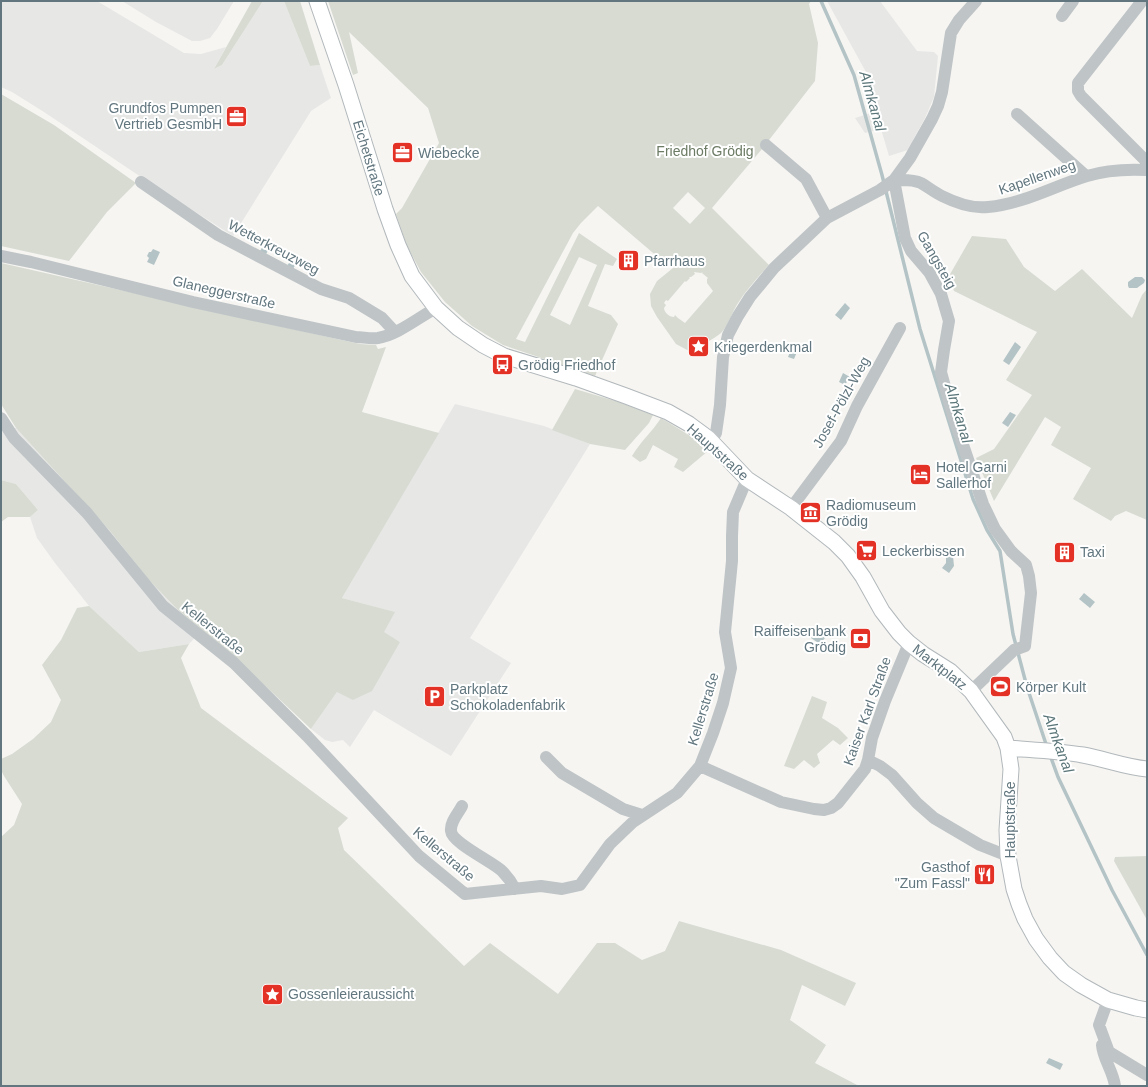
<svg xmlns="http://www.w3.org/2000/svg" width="1148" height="1087" font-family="Arial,sans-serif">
  <rect width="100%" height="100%" fill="#f6f5f2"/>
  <path fill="#e7e7e6" d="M1 1H97L184 53 201 54 226 47 214 69 222 65 263 1H284L310 66 320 65 331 98 311 111 233 236 141 177 44 112 12 92 1 87Z
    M122 1H234L217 29 210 38 200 41H192L156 22Z
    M827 1H880L917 51 934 52 938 56 934 97 925 118 914 138 911 149 889 156 881 129 865 133 855 118 871 113 860 76 867 74Z
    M455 404 544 426 590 444 470 638 511 663 451 756 374 710 350 747 343 740 332 742 325 740 311 729 337 692 400 642 383 632 394 612 342 598Z
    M1 428H16L110 531 148 579 176 608 202 630 189 644 139 652 89 606 55 563 37 538 30 517 38 510 16 484 1 480Z"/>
  <path fill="#d7dbd2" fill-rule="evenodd" d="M252 1H263L222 65 214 69Z
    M284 1H300L320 65 310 66Z
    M328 1H811L809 4 818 43 815 81 762 149 712 208 769 265C758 277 747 289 738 303 732 312 729 325 721 333 713 340 699 346 689 351L676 344 657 317 651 306 650 294 657 281 678 264 672 258 666 264 598 206 581 223 573 233 516 339 525 342 579 233 617 259 613 266 605 264 588 306 611 315 618 324 595 376 503 345 472 326 445 302 421 272 407 246 396 214 402 208 439 143 428 108 349 32 358 73 353 75ZM688 192 705 208 690 224 673 208ZM579 257 597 265 570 325 550 315ZM694 272 701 273 703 272 702 273 708 278 707 279V283L713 291 685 323 678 318 675 315 674 317C669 317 664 312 664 308L666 305 664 303 666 300 668 301 685 281 686 282 690 278 689 277H691L695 274Z
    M1 94 54 125 136 183 107 212 69 261 1 246Z
    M972 236 1006 239 1024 267 1055 291 1082 269 1132 318 1142 295 1147 289V520L1126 511 1115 516 1111 521 1073 499 1091 468 1051 445 1061 427 1045 417 994 501 976 458 994 449 1032 395 1006 380 1037 332 954 291 949 276Z
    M1 263 337 339 360 344 376 345 378 349 386 347 362 412 439 433 342 598 395 612 384 632 400 642 372 691 353 700 337 692 311 729 243 665 176 608 148 579 110 531 16 428 1 404Z
    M575 389 619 402 653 415 649 423 625 450 590 444 552 430Z
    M661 418 692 437 708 451 683 472 674 467 678 459 653 445 646 459 640 462 632 456C640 442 652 432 661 418Z
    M1 480 16 484 38 510 30 517H8L1 522Z
    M89 606 139 652 189 644 181 658 201 708 348 818 338 828 344 850 464 966 490 943 558 994 597 943H615L642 960 665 951 679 921 781 950 856 983 845 1006 802 985 790 1020 826 1045 815 1063 859 1086H1V837L14 825 22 804 4 776 1 770V759L12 754 33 739 51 722 61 700 42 665 61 640 77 608Z
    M812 696 827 702 822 718 838 728 848 738 840 745 833 740 817 754 820 763 814 768 804 760 794 769 784 766Z
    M1147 856V920L1114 861 1115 857Z"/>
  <path fill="#b4c4c6" d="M266 241 272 245 266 254 260 251Z
    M153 249 160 252 154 265 147 262 149 258 147 256 149 252H151Z
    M293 257 298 260 293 269 287 266Z
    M1135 277H1142L1145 280 1144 283 1137 288H1129L1128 286V282Z
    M845 303 850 308 841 320 835 315Z
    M1015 342 1021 347 1009 365 1003 361Z
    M793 344 799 347 794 359 788 357Z
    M843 373 850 377 845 385 839 382Z
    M1010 412 1016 415 1008 427 1002 423Z
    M953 556 954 566 949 573 942 568 946 563V557Z
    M1084 593 1095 602 1090 608 1079 599Z
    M815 628 821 631 820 633 825 638 820 644 811 638 810 631Z
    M1049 1058 1063 1064 1060 1070 1046 1063Z"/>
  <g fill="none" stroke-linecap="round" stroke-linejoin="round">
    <path stroke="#b4c4c6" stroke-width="3.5" d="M821 1 854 75 882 175 920 329 973 499 987 530 1000 551 1013 634 1027 687 1047 747
      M1050 755 1058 777 1112 890 1147 955"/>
    <defs>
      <path id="major" d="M317 1 346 85 385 209 398 245 412 276 436 308 458 328 483 345 504 356 576 378 626 396 668 412 689 424 708 438 747 479 791 508 834 542 848 556 863 577 882 611 899 633 909 643 923 654 950 671 971 691 1004 737 1008 748 1011 769 1007 830 1008 856 1014 889 1019 904 1025 919 1036 939 1050 958 1064 973 1081 985 1108 1000 1136 1008 1147 1010
        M1008 748C1033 750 1058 751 1083 755 1105 759 1125 767 1147 769"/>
    </defs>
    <use href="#major" stroke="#b2b8bb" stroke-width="17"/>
    <path stroke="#bfc4c7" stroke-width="12" d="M1142 1 1078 83V91L1081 96 1147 162
      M1062 16 1073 1
      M1017 114 1086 176
      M766 145 806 179 827 218
      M894 180 905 238 911 251 929 272 941 294 949 321 944 350 941 372 952 412 983 504 995 529 1011 551 1026 565 1029 576 1031 593 1025 646 1014 650 971 691
      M894 180C903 180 913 179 921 183 928 187 934 192 942 196 956 203 972 209 988 207 1023 204 1054 186 1087 176 1106 170 1127 169 1147 170
      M141 182 218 235 321 289 349 298 382 318 395 332
      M1 256 31 262 193 302 356 337C363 337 370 339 378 338 397 335 418 318 436 308
      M1 418 14 438 87 513 163 606 234 663 307 736 419 856 465 894 541 886 562 889 580 885 610 844 633 822 677 793 700 766 713 733 723 703 731 668 725 632 732 561V536L733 512 747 479
      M711 441 716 433 720 405 723 357 728 335 738 316 750 297 774 268 827 218 880 190 894 180 910 158 932 119 938 106 942 92 951 33 959 20 976 1
      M791 508 841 441 857 406 900 328
      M546 757 562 773 623 809 642 815
      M868 760 880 766 892 775 917 803 934 818 980 845 1008 856
      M700 766 781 802 814 809 824 810 831 808 838 803 865 769 868 760 872 738 885 701 909 643
      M462 806C458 814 450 822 451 831 452 843 493 862 502 871 507 876 512 883 515 889
      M1108 1000 1099 1025 1109 1052 1147 1075
      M1102 1045C1103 1059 1113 1071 1115 1086"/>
    <use href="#major" stroke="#fff" stroke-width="15"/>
  </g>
  <defs>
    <symbol id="office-square" viewBox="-11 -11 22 22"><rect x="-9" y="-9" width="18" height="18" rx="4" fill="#e33125" stroke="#fff"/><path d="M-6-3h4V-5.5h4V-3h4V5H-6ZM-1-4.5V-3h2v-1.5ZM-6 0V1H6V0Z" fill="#fff"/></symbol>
    <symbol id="building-square" viewBox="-11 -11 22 22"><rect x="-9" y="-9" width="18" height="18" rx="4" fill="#e33125" stroke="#fff"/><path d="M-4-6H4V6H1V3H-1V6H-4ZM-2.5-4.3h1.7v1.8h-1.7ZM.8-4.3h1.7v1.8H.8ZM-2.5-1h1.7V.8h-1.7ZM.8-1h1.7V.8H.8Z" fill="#fff"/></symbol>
    <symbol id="sight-square" viewBox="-11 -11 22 22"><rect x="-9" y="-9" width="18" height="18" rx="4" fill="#e33125" stroke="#fff"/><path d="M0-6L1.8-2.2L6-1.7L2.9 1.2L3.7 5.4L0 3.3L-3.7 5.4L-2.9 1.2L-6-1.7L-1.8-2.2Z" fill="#fff"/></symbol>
    <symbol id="bus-square" viewBox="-11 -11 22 22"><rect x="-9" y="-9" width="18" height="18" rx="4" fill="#e33125" stroke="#fff"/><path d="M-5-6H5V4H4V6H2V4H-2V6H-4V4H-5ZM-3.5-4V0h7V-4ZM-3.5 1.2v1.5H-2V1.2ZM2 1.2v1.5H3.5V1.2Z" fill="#fff"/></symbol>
    <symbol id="hotel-square" viewBox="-11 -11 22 22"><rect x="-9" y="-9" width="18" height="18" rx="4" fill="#e33125" stroke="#fff"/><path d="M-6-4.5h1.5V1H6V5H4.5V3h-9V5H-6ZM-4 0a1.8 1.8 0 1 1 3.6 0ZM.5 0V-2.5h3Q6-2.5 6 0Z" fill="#fff"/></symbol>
    <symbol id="museum-square" viewBox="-11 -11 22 22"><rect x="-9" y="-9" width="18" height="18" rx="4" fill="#e33125" stroke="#fff"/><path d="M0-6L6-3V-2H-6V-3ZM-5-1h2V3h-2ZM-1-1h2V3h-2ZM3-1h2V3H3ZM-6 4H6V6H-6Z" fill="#fff"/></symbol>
    <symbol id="supermarket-square" viewBox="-11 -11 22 22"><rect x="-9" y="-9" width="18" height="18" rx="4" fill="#e33125" stroke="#fff"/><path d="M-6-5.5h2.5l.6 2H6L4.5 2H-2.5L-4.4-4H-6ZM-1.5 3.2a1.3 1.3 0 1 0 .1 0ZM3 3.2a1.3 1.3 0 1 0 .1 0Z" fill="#fff"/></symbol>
    <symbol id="bank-square" viewBox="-11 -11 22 22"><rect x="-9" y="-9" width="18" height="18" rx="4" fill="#e33125" stroke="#fff"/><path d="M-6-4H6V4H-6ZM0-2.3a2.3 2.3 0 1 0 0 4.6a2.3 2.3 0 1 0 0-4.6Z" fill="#fff"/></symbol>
    <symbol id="stadium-square" viewBox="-11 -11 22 22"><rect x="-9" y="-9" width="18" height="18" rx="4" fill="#e33125" stroke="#fff"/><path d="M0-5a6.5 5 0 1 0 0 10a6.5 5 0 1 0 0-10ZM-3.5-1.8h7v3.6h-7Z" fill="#fff"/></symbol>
    <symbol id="parking-square" viewBox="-11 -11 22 22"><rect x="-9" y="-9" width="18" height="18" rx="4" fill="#e33125" stroke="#fff"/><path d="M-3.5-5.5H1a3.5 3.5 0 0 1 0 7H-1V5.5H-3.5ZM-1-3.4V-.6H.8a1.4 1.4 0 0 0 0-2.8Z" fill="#fff"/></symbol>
    <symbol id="restaurant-square" viewBox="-11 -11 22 22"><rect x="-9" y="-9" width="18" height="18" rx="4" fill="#e33125" stroke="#fff"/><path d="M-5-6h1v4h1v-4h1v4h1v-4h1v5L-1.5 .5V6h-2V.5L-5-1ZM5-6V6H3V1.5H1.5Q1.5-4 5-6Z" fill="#fff"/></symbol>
  </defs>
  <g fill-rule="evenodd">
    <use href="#office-square" x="224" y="104" width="25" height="25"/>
    <use href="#office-square" x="390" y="140" width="25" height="25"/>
    <use href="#building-square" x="616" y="248" width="25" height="25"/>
    <use href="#sight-square" x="686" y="334" width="25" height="25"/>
    <use href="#bus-square" x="490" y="352" width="25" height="25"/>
    <use href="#hotel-square" x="908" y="462" width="25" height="25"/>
    <use href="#museum-square" x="798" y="500" width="25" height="25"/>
    <use href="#supermarket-square" x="854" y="538" width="25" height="25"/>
    <use href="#building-square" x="1052" y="540" width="25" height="25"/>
    <use href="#bank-square" x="848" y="626" width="25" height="25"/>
    <use href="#stadium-square" x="988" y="674" width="25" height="25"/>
    <use href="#parking-square" x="422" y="684" width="25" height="25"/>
    <use href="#restaurant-square" x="972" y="862" width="25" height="25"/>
    <use href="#sight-square" x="260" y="982" width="25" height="25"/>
  </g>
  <g text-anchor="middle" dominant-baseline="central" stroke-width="4" stroke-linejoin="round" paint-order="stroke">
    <g font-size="14" fill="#61767e" stroke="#fff" text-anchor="start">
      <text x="222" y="108" text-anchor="end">Grundfos Pumpen<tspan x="222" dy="16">Vertrieb GesmbH</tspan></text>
      <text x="418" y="153">Wiebecke</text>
      <text x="644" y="261">Pfarrhaus</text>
      <text x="714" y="347">Kriegerdenkmal</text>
      <text x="518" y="365">Grödig Friedhof</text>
      <text x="936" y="467">Hotel Garni<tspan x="936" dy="16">Sallerhof</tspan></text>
      <text x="826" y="505">Radiomuseum<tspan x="826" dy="16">Grödig</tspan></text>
      <text x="882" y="551">Leckerbissen</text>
      <text x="1080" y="552">Taxi</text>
      <text x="846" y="631" text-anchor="end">Raiffeisenbank<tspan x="846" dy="16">Grödig</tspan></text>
      <text x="1016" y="687">Körper Kult</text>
      <text x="450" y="689">Parkplatz<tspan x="450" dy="16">Schokoladenfabrik</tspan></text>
      <text x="970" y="867" text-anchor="end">Gasthof<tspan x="970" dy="16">"Zum Fassl"</tspan></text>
      <text x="288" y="994">Gossenleieraussicht</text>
    </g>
    <g font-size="14" fill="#6c7b64" stroke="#fff">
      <text x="705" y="151">Friedhof Grödig</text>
    </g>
    <g font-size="14" fill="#61767e" stroke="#fff">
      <text transform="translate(369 158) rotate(73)">Eichetstraße</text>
      <text transform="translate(1037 177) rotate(-19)">Kapellenweg</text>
      <text transform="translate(274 247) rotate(28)">Wetterkreuzweg</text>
      <text transform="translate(937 260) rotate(60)">Gangsteig</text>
      <text transform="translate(224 292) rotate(13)">Glaneggerstraße</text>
      <text transform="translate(841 402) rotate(-61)">Josef-Pölzl-Weg</text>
      <text transform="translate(718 452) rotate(42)">Hauptstraße</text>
      <text transform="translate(213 628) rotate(39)">Kellerstraße</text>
      <text transform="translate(940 667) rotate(38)">Marktplatz</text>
      <text transform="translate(703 709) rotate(-73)">Kellerstraße</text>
      <text transform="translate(867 711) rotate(-70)">Kaiser Karl Straße</text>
      <text transform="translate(1010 820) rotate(-90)">Hauptstraße</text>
      <text transform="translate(444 854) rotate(40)">Kellerstraße</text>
    </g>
    <g font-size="15" font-style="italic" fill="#5b7679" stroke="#fff">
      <text transform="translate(873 101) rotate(74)">Almkanal</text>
      <text transform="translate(959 413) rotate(73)">Almkanal</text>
      <text transform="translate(1059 743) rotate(70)">Almkanal</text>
    </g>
  </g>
  <rect width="1148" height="1087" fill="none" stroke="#61767e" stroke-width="4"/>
</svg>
